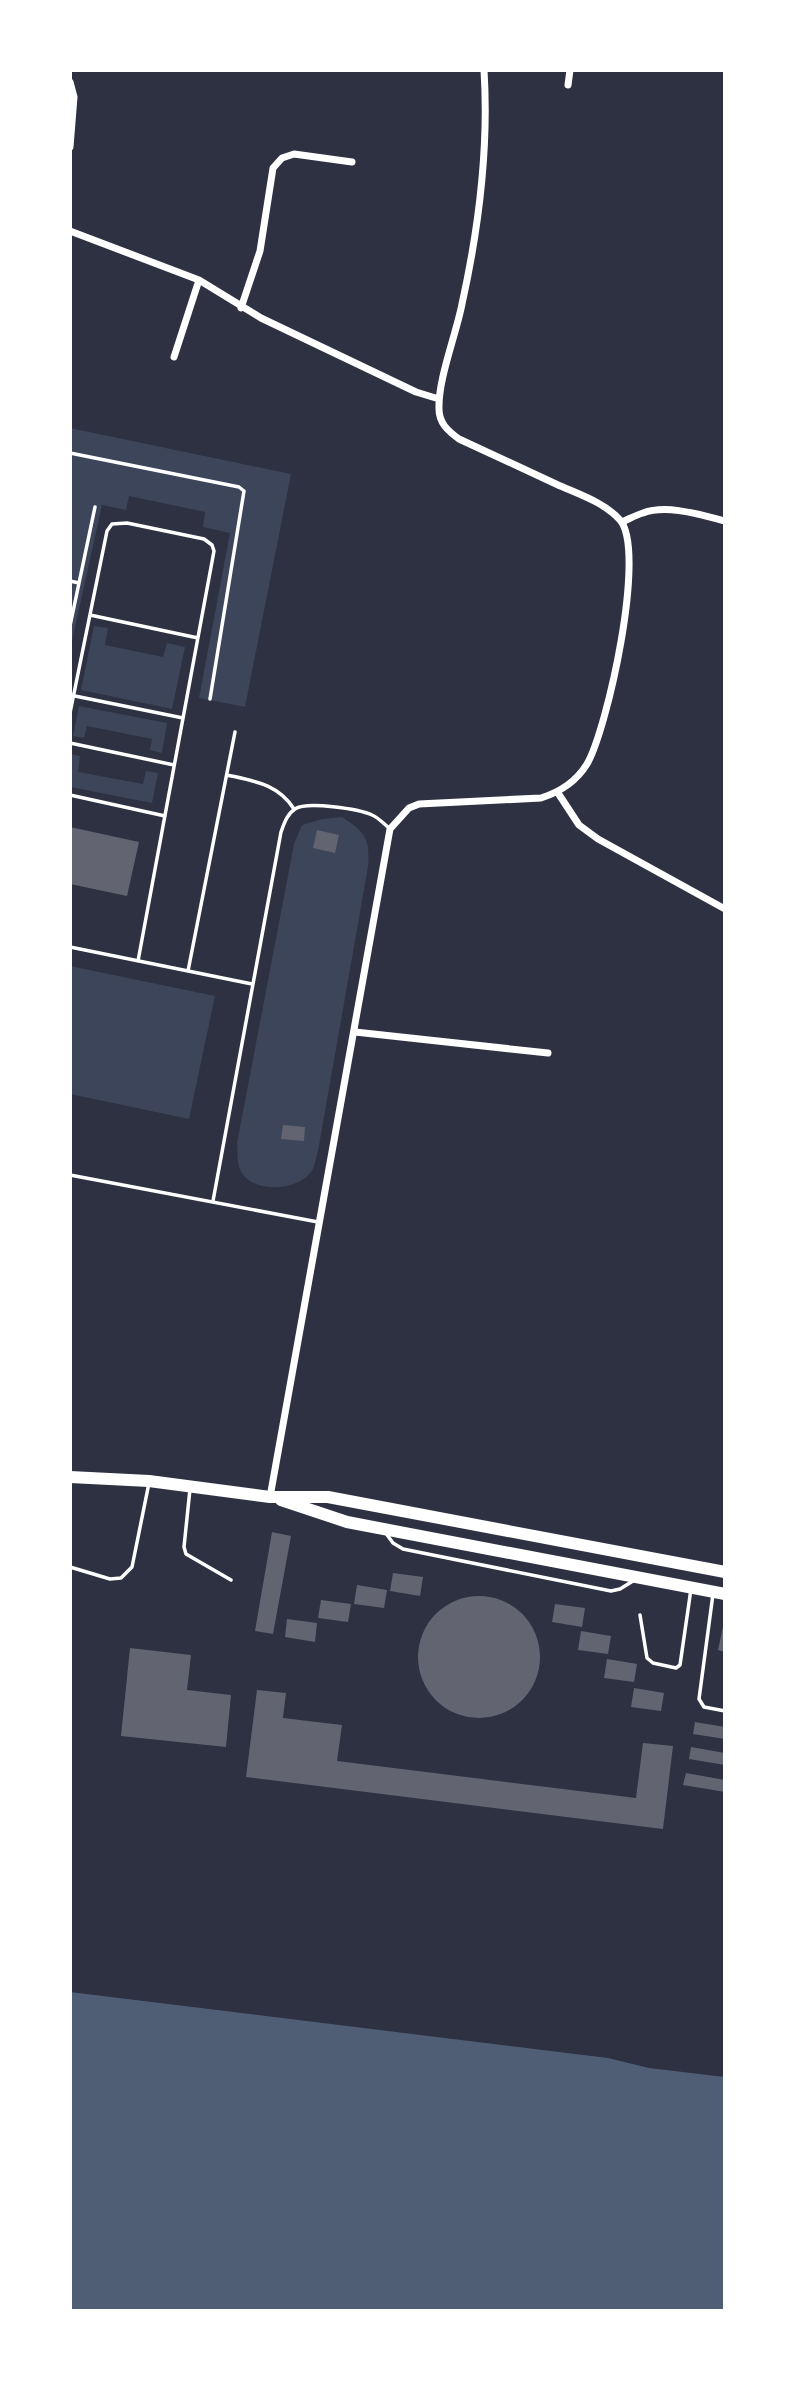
<svg xmlns="http://www.w3.org/2000/svg" width="795" height="2381" font-family="Manrope,sans-serif">
  <rect width="100%" height="100%" fill="#2d3142"/>
  <path fill="#3c4559" d="M70 428 291 474 245 707 199 698 230 533 203 527 205 512 129 496 126 510 102 505 70 650Z
    M94 626 108 628 105 645 163 657 167 643 185 647 172 709 81 690Z
    M79 706 167 723 162 753 150 750 152 739 87 726 84 738 73 736Z
    M70 754 80 756 78 772 143 784 146 771 158 773 152 803 70 787Z
    M342 817C366 833 370 838 368 867L318 1151C316 1157 315 1167 311 1172 298 1190 259 1193 244 1176 236 1167 238 1155 237 1143L294 844 302 825 323 819Z
    M70 966 215 996 189 1119 70 1094Z"/>
  <path fill="#4f5d75" d="M70 1992 608 2058 649 2068 725 2077V2311H70Z"/>
  <path fill="#626471" d="M70 827 139 842 127 896 70 884Z
    M317 830 339 835 335 853 313 848Z
    M283 1125 305 1127 304 1141 281 1139Z
    M272 1532 291 1536 273 1634 255 1631Z
    M393 1573 423 1577 420 1596 390 1591Z
    M357 1585 387 1590 384 1608 354 1604Z
    M418 1657a61 61 0 1 1 122 0a61 61 0 1 1-122 0Z
    M321 1600 351 1604 348 1622 318 1618Z
    M555 1604 585 1608 582 1627 552 1622Z
    M287 1619 317 1623 315 1642 285 1637Z
    M724 1622H725V1652L718 1650Z
    M581 1631 611 1636 608 1654 578 1650Z
    M130 1648 191 1655 187 1690 231 1695 226 1747 121 1736Z
    M607 1659 637 1664 634 1682 604 1678Z
    M634 1688 664 1693 661 1711 631 1707Z
    M257 1690 286 1693 283 1718 342 1725 337 1761 636 1798 643 1743 673 1746 663 1829 246 1777Z
    M695 1722 725 1727V1739L693 1734Z
    M691 1747 725 1753V1765L689 1759Z
    M686 1773 725 1780V1792L683 1785Z"/>
  <g fill="none" stroke-linecap="round" stroke-linejoin="round">
    <path stroke="#fff" stroke-width="3.5" d="M70 453 239 487 244 491 210 699
      M70 581 79 583
      M70 626 95 507"/>
    <path stroke="#fff" stroke-width="3.5" d="M90 615 198 638
      M70 695 183 718
      M70 713 107 531 112 524 127 523 204 539 212 545 214 551 138 961
      M70 743 174 765
      M227 775C254 781 278 784 294 809
      M70 795 165 816
      M70 947 252 984
      M188 971 235 732
      M70 1175 318 1222
      M213 1201 281 832C284 824 287 814 295 809 307 801 359 809 372 815 379 818 384 824 390 829
      M190 1489 184 1547 186 1554 231 1580
      M385 1532 393 1543 403 1549 611 1591 620 1589 633 1581
      M70 1567 110 1579 121 1578 132 1567 149 1483
      M713 1594 699 1699 704 1707 725 1711
      M640 1615 647 1658 653 1663 676 1668 680 1665 691 1589"/>
    <path stroke="#fff" stroke-width="7" d="M70 82 74 97 70 147
      M568 85 570 70
      M70 231 199 280 261 318 416 392 439 399
      M241 308 260 251 273 168 282 158 294 154 352 162
      M174 357 199 280
      M622 522C629 519 636 515 643 513 667 504 701 515 725 521
      M558 793 579 825 598 839 725 909
      M355 1032 548 1053
      M270 1497 390 829 409 808 419 804 541 798C560 792 576 782 587 764 607 730 647 551 620 520 604 502 578 494 556 484 523 469 491 454 459 439 448 431 439 423 439 409 438 379 456 335 462 304 479 227 489 149 484 70"/>
    <path stroke="#fff" stroke-width="12" d="M70 1477 149 1481 270 1497H328L725 1572
      M281 1500 347 1522 725 1594"/>
  </g>
  <rect width="795" height="2381" fill="none" stroke="#ffffff" stroke-width="144"/>
</svg>
